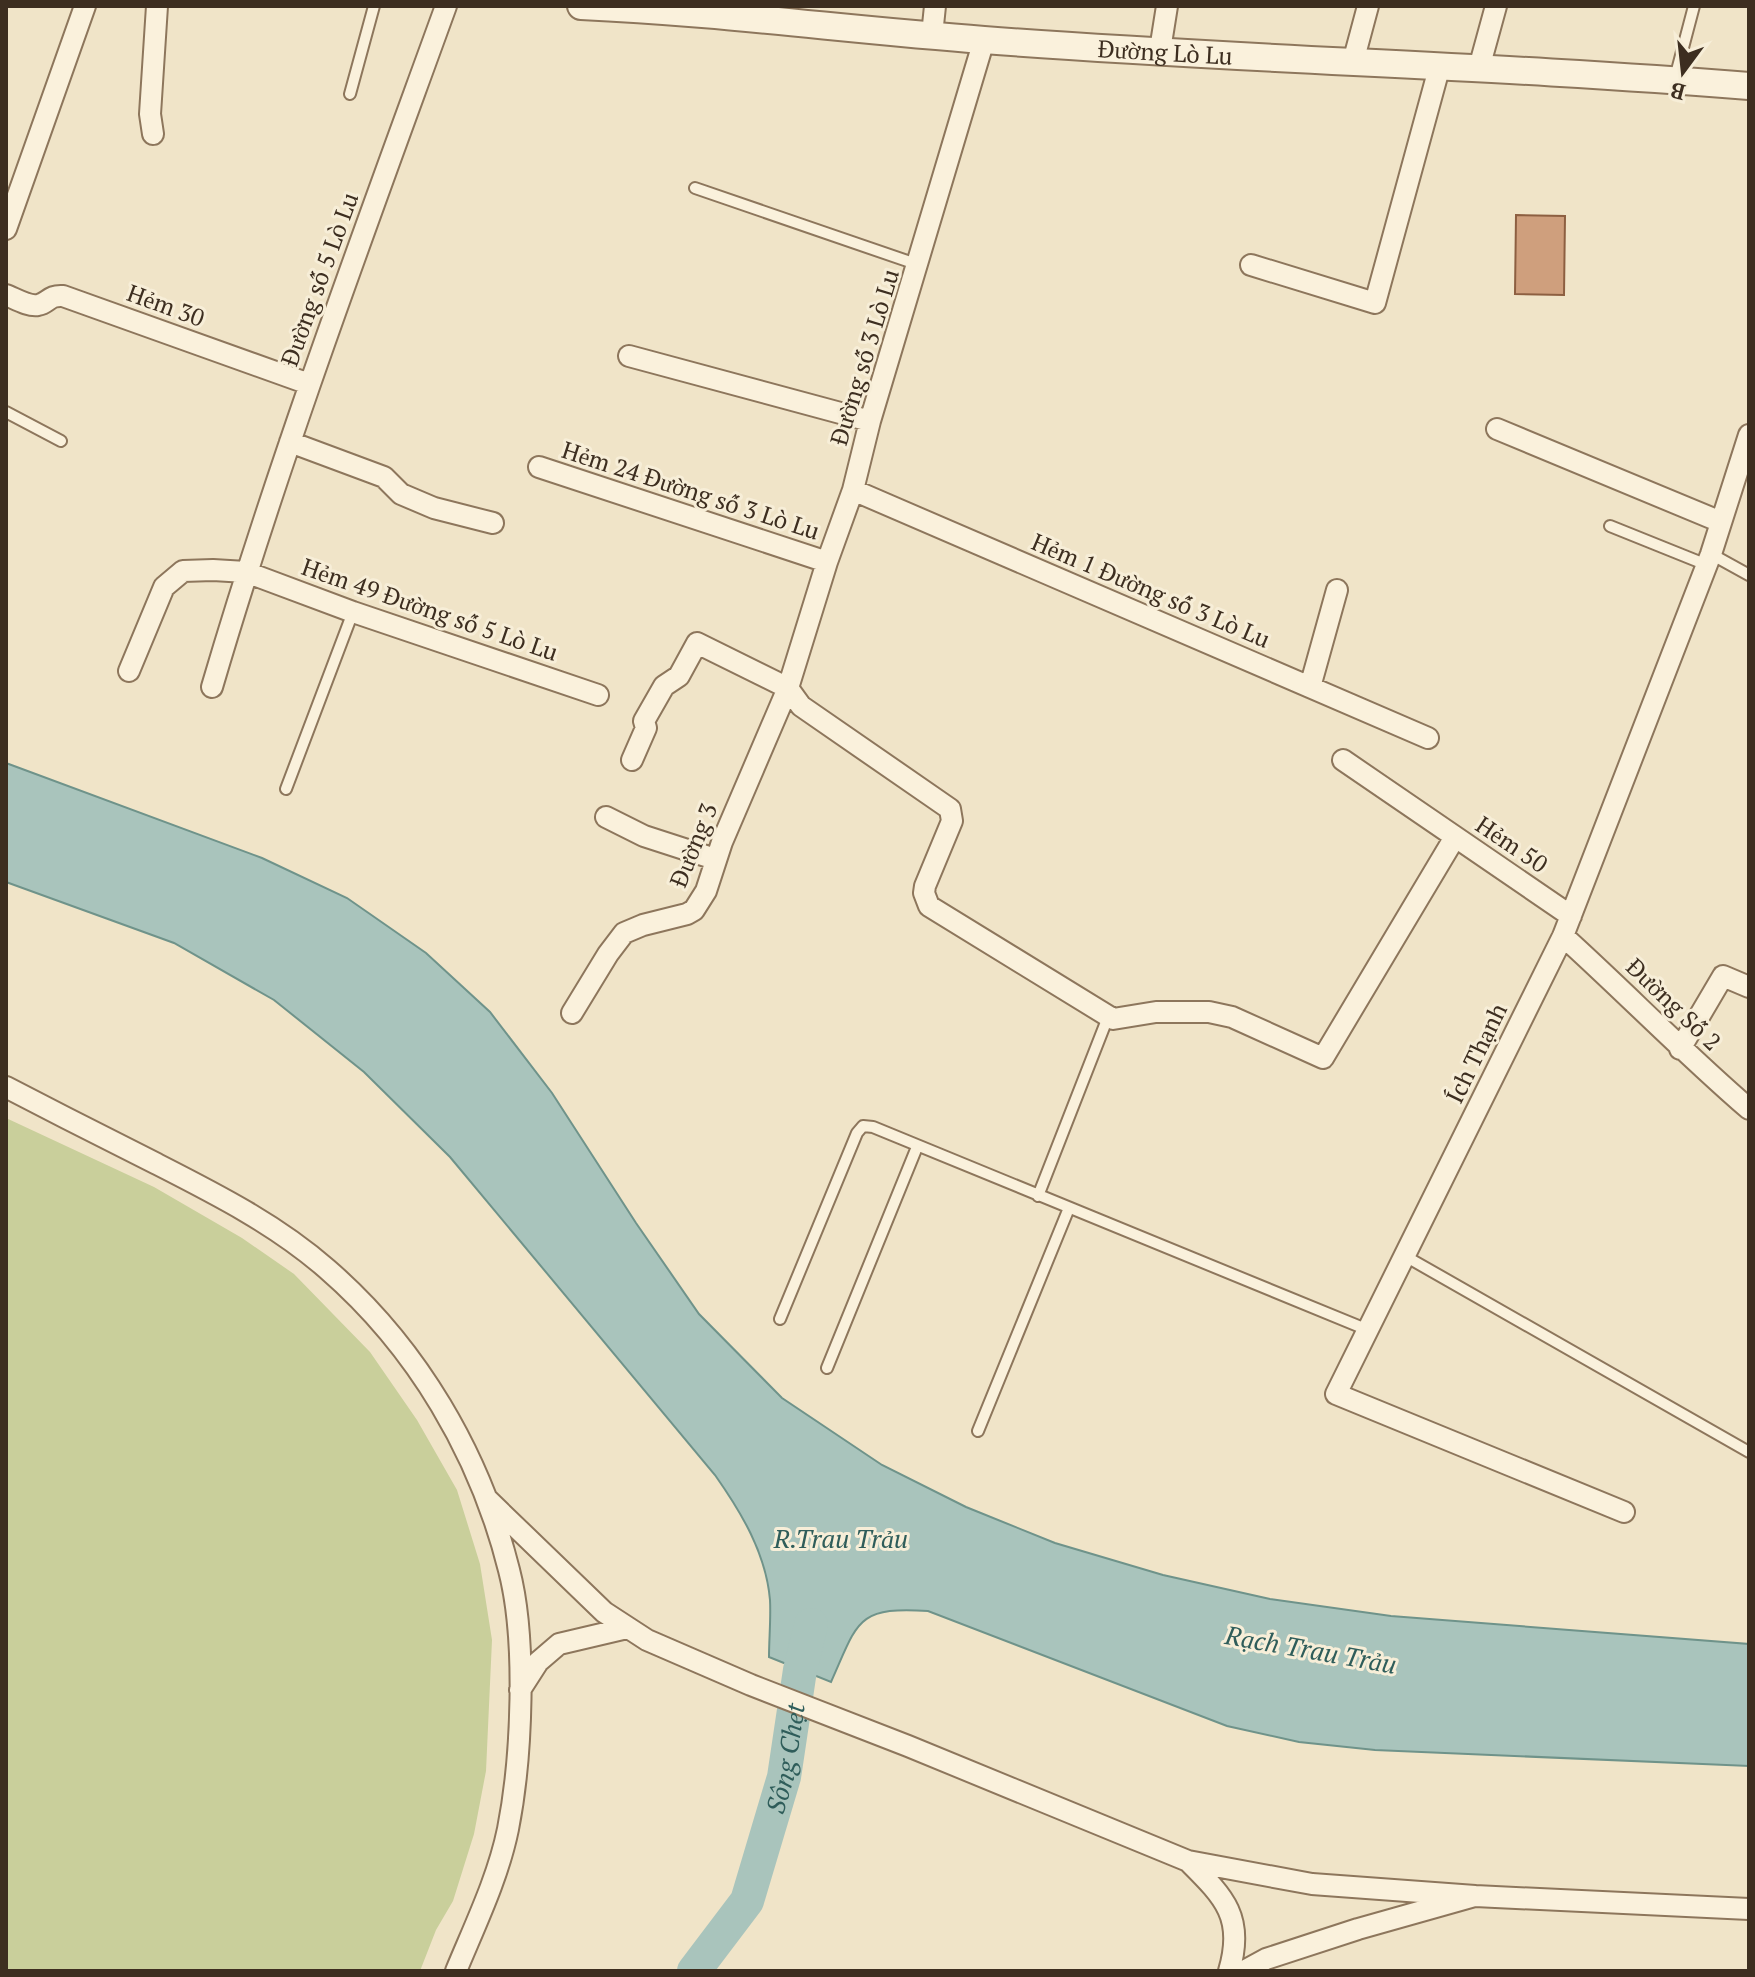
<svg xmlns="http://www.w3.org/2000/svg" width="1755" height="1977" font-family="'PT Serif',serif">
  <rect width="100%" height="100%" fill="#f0e4c8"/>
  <path fill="#c9cf9b" d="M6 1118 154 1187 242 1238 294 1274 370 1352 417 1420 457 1490 480 1564 492 1640 486 1771 474 1834 453 1901 436 1930 420 1971H6Z"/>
  <path fill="#a9c4bc" stroke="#6f938a" stroke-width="2" d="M6 763 262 858 347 898 426 953 490 1012 552 1093 636 1223 699 1314 782 1398 882 1465 966 1507 1055 1543 1163 1575 1270 1599 1391 1616 1749 1644V1766L1375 1750 1299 1742 1227 1726 928 1611C856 1606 858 1622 831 1682L769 1657C769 1639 771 1619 770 1600 766 1553 741 1512 715 1475L450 1157 364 1072 274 1000 174 943 6 882Z"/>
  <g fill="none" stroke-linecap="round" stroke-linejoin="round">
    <path stroke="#a9c4bc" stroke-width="34" id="s1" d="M694 1971 747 1901 784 1777 800 1670 811 1625"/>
  </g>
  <path fill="#cf9f7d" stroke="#8d5f41" stroke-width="2" d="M1516 215 1565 216 1564 295 1515 294Z"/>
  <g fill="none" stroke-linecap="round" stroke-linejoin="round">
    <defs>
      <path id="service" d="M1675 78 1694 6
        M350 94 374 6
        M695 188 919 265
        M6 412 61 441
        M1610 526 1707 565
        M1711 554 1749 575
        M286 789 353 612
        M1038 1196 1108 1017
        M1405 1256 1749 1452
        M780 1319 857 1133 863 1126 873 1127 1368 1330
        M827 1368 917 1147
        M978 1431 1069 1208"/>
      <path id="minor" d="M932 35 935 6
        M1160 50 1167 6
        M1353 62 1368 6
        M1479 68 1496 6
        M153 134 150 114 157 6
        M6 229 85 6
        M1251 265 1375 303 1440 65
        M6 295C14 298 29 307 38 305 49 303 48 295 63 296L309 384
        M629 356 870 421
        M1497 429 1721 522
        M290 442 384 477 401 494 434 508 493 523
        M539 467 827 562
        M853 490 1428 738
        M129 671 164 587 183 571 213 570 246 572 353 612 598 695
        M212 687C280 456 364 232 446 6
        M1310 687 1337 590
        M788 688 801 706 950 809 952 821 925 886 924 893 929 906 1113 1019 1156 1012H1209L1232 1017 1323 1058 1455 837
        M632 760 646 728 644 721 664 686 679 676 697 643 788 688
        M1343 760 1571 916
        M606 817 644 836 715 859
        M1563 936C1626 993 1685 1054 1749 1109
        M572 1013 608 954 624 933 643 925 687 914 694 910 706 891 722 842 788 688 827 562 853 490 870 421 984 40
        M1680 1049 1723 976 1749 987
        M6 1087C56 1113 107 1139 157 1164 216 1194 277 1225 327 1269 417 1347 480 1454 509 1570 527 1639 522 1758 508 1829 498 1878 475 1925 456 1971
        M488 1500 604 1612 647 1640 751 1685 908 1746 1188 1861 1312 1884 1475 1896
        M1624 1512 1336 1394 1563 936 1711 554 1749 435
        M520 1690 538 1662 559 1644 627 1628
        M1188 1861C1224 1897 1245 1917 1229 1971
        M1244 1971 1266 1959 1358 1929 1475 1896 1749 1909"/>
      <g id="tertiary">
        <path id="s2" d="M581 6C716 12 850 30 984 40 1239 60 1494 65 1749 86"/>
      </g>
    </defs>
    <use href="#service" stroke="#8d765c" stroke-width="14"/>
    <use href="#minor" stroke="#8d765c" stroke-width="24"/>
    <use href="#tertiary" stroke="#8d765c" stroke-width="30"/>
    <use href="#service" stroke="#faf1dc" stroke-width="10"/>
    <use href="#minor" stroke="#faf1dc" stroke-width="20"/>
    <use href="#tertiary" stroke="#faf1dc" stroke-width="26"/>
  </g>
  <g text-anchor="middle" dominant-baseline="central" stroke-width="6" stroke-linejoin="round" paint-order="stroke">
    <g font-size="24" fill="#3d2e20" stroke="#f7eed8">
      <text stroke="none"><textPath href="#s2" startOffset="586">Đường Lò Lu</textPath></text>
      <text transform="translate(319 279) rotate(-70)">Đường số 5 Lò Lu</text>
      <text transform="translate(166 305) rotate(20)">Hẻm 30</text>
      <text transform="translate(864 357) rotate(-73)">Đường số 3 Lò Lu</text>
      <text transform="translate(691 490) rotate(18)">Hẻm 24 Đường số 3 Lò Lu</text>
      <text transform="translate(1151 590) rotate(23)">Hẻm 1 Đường số 3 Lò Lu</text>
      <text transform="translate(430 609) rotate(19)">Hẻm 49 Đường số 5 Lò Lu</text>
      <text transform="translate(1512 844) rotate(34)">Hẻm 50</text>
      <text transform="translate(693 845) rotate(-68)">Đường 3</text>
      <text transform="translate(1674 1004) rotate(44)">Đường Số 2</text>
      <text transform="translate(1476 1053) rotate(-64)">Ích Thạnh</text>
    </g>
    <g font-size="26" font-style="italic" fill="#2f5d5a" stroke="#f7eed8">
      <text x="841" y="1538">R.Trau Trảu</text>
      <text transform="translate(1311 1649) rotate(10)">Rạch Trau Trảu</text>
      <text stroke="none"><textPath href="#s1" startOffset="236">Sông Chẹt</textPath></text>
    </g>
  </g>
  <rect width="1755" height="1977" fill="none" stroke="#3d2e20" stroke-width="16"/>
  <g transform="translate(1683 72) rotate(195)" stroke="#f7eed8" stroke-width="6" paint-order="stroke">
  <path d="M0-6L14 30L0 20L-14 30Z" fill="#3d2e20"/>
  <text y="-12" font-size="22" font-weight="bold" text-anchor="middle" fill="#3d2e20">B</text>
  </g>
</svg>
